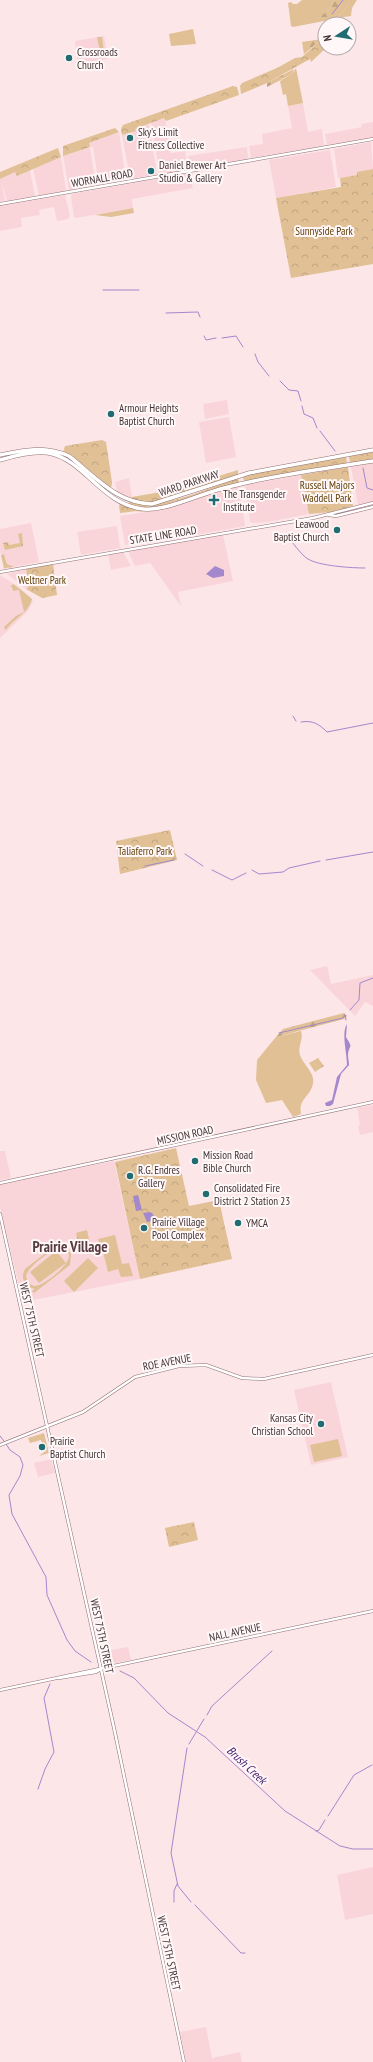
<svg xmlns="http://www.w3.org/2000/svg" width="373" height="2062" font-family="'PT Sans Narrow',sans-serif">
  <defs>
    <pattern id="forest-firs" width="22" height="20" patternUnits="userSpaceOnUse"><rect width="22" height="20" fill="#e0c094"/><path d="M5 1l3.5 6h-7zM16 11l3.5 6h-7z" fill="#c1a580"/></pattern>
    <pattern id="park-crowns" width="20" height="18" patternUnits="userSpaceOnUse"><rect width="20" height="18" fill="#e0c094"/><path d="M2 6a3 3 0 1 1 6 0M12 15a3 3 0 1 1 6 0" fill="none" stroke="#c1a580"/></pattern>
  </defs>
  <rect width="100%" height="100%" fill="#fce6e8"/>
  <path fill="#f9d5da" d="M104 36 108 59 78 65 75 41Z
    M303 103 308 132 322 129 324 146 251 158 249 146 263 144 262 134 292 128 288 106Z
    M165 118 171 153 185 151 188 168V170L160 175 151 122Z
    M373 122V138L327 145 325 134 362 127 361 124Z
    M149 124 157 174 130 179 122 135 135 131V129Z
    M119 132 126 180 99 185 93 147H90L96 186 69 190 63 156 90 147 88 143Z
    M371 142 373 169 357 172 358 175 338 178 334 149Z
    M247 147 248 160 191 169 190 168 188 156Z
    M330 150 336 187 276 198 269 160Z
    M61 157 66 191 39 196 33 168Z
    M30 170 35 196 7 201 2 183 5 200 0 202V179L15 172 17 176Z
    M189 173 193 188 132 199 133 208 76 218 74 217 71 197 72 194Z
    M65 195 70 216 68 219 57 221 54 207 39 210 40 215 21 218 22 227 0 231V206Z
    M227 400 229 414 205 419 203 404Z
    M229 417 236 457 206 463 199 422Z
    M373 462V502L358 505 351 467Z
    M301 475 309 514 268 522 253 523 250 522 245 485Z
    M129 478 132 497 131 500 117 492 115 482Z
    M239 486 245 526 144 544 125 545 120 516 159 510Z
    M31 523 39 562 4 569 0 550V529Z
    M117 526 120 548 81 555 77 532Z
    M223 535 233 581 178 592 181 606 150 563 135 566 129 554 130 551Z
    M123 552 131 566 111 570 108 555Z
    M26 569 30 586 26 589 7 574Z
    M0 575 19 587 33 601 28 611 0 638Z
    M327 966 331 984 373 975V1006L365 1002 355 1016 310 970Z
    M373 1105V1132L360 1135 358 1126 360 1125 357 1108Z
    M0 1151H5L11 1178 0 1180Z
    M114 1161 140 1279 23 1302 0 1207V1184Z
    M331 1382 348 1457 311 1465 294 1390Z
    M51 1459 55 1473 38 1477 34 1463Z
    M128 1647 131 1660 105 1665 102 1663 100 1652Z
    M373 1867V1914L345 1920 337 1875Z
    M206 2027 212 2058 240 2052 242 2062H186L180 2032Z"/>
  <path fill="#e0c094" fill-rule="evenodd" d="M302 0H334L331 7 319 18V22L293 27 291 26 288 3 291 2 293 4H297Z
    M193 29 196 44 171 46 169 34Z
    M97 37H102L104 51H100Z
    M296 68 303 103 288 106 286 94 283 95 280 81 292 74Z
    M133 208 134 213 111 217 95 215Z
    M6 554 4 555 7 564 14 567 4 568 1 555Z
    M13 584 33 599 23 592 32 599C28 614 14 618 6 630L4 627 16 616 24 612 19 590 13 591 12 587H10Z
    M301 1031C304 1040 297 1046 300 1055 303 1065 315 1072 313 1083 311 1097 298 1098 301 1114L293 1117 282 1100 266 1103 256 1080 257 1060 276 1037Z
    M115 1235 122 1264 129 1263 133 1276 121 1277 118 1269 108 1272 102 1247H100L98 1239Z
    M62 1245 68 1249 71 1254 70 1265 34 1293 32 1291 35 1289C25 1287 20 1279 25 1269L52 1248ZM61 1248 66 1250 69 1255C70 1265 44 1286 34 1286L28 1283 26 1276C27 1268 52 1248 61 1248Z
    M56 1251 66 1263 39 1283 30 1272Z
    M88 1258 98 1268 74 1292 64 1281Z
    M44 1433 49 1453 39 1456 47 1450 46 1446 43 1447 41 1440 30 1443 28 1438Z
    M338 1439 342 1456 314 1462 310 1445Z"/>
  <path fill="url(#forest-firs)" d="M334 0H352L338 18 319 22V18L331 7Z
    M322 39 304 54 302 42Z
    M294 69 292 74 267 87V83Z
    M344 1013 347 1016 344 1019 276 1037 283 1029Z"/>
  <path fill="url(#park-crowns)" d="M348 0H357L352 8 351 16 338 18 349 4Z
    M325 36 326 48 311 62 310 59 267 83 241 94 240 86 242 83 277 68 295 58 302 57Z
    M233 86 237 87 239 95 166 121 164 118 135 129 136 131 122 135 121 129 123 125Z
    M115 128 119 132 89 143 90 147 63 156V146Z
    M58 148 61 157 17 176 15 172 0 179V172Z
    M373 169V264L291 278 276 198 341 187 340 178 357 175V172Z
    M102 440 106 442 112 482 111 489 63 452 65 446Z
    M373 452V460L350 463 349 456Z
    M346 456 347 464 244 481 243 477 253 473Z
    M348 467 353 506 331 512 309 514 301 475Z
    M238 470V475L153 503 131 500 132 497 178 489Z
    M238 478 239 483 153 508 140 507 128 504 130 502C164 510 205 489 238 478Z
    M121 504 141 510 143 512 137 511 120 513 119 505Z
    M22 533 23 546 5 550 3 543 8 542 9 545 20 543 18 534Z
    M53 564 57 595 42 598 26 589 29 586 26 569Z
    M170 830 177 860 120 874 116 841Z
    M318 1058 324 1066 315 1072 309 1063Z
    M176 1148 189 1206 219 1200 232 1259 140 1279 115 1162Z
    M87 1230 91 1248 80 1250 76 1233Z
    M194 1522 198 1540 169 1547 165 1528Z"/>
  <path fill="#a488cd" d="M215 566 224 570V576L213 578 206 574Z
    M347 1024 346 1037C354 1050 349 1043 348 1055 348 1058 349 1062 349 1065L341 1074 333 1104 330 1106H326L325 1103 332 1100 337 1077 347 1065C347 1053 341 1033 347 1024Z
    M138 1195 142 1210 136 1211 133 1196Z
    M150 1212 153 1214 154 1221 147 1222 143 1213Z"/>
  <g fill="none" stroke-linecap="round" stroke-linejoin="round">
    <path stroke="#a488cd" stroke-width="1" d="M332 14 343 0
      M103 290H139
      M166 313 198 312 200 317
      M204 336 206 340 216 338
      M222 338 236 336 243 347
      M255 354 258 362 269 376
      M280 381 289 390 298 391 301 401
      M302 406 304 414 313 418 317 428
      M320 431 335 451
      M363 468 367 488 373 490
      M285 534C292 541 301 555 308 559 319 566 352 568 365 568
      M293 716 296 721
      M301 722C313 720 319 724 327 732L373 723
      M185 854 203 866
      M326 860 373 852
      M145 866 174 860
      M212 870 232 880 246 873
      M252 870 259 874 283 872 289 868 320 861
      M350 1010 359 1000 360 983 373 978
      M279 1033 343 1018 345 1015 346 1020
      M0 1436 4 1441
      M6 1444 10 1450 20 1457 23 1465 20 1476 9 1495 12 1514 46 1577 47 1595 67 1640 75 1651 91 1662
      M120 1671 134 1678 168 1713 205 1737 285 1811 340 1846 353 1849H373
      M207 1715 212 1706 272 1651
      M189 1744 204 1719
      M187 1748 171 1853 178 1886 191 1902
      M38 1789 45 1769 54 1752 44 1698 50 1684
      M328 1816 354 1775 372 1765
      M316 1831 319 1830 325 1820
      M174 1902V1891L177 1884
      M195 1905 241 1953H245"/>
    <defs>
      <path id="secondary" d="M0 204 373 139
        M329 515 336 516 373 507
        M0 572 313 518 373 503
        M0 1183 373 1102
        M0 1214 114 1728 184 2062
        M0 1445 83 1412 135 1377 179 1366 206 1365 242 1378 264 1379 373 1355
        M59 1678 96 1672 101 1669
        M0 1690 373 1611"/>
      <path id="primary" d="M0 455C25 450 45 445 69 456 96 477 116 503 152 504L249 473 373 450
        M0 460C14 456 33 451 48 453 84 459 102 505 143 509 167 511 200 494 224 488 273 475 324 469 373 461"/>
    </defs>
    <use href="#secondary" stroke="#8f6f73" stroke-width="3.5"/>
    <use href="#primary" stroke="#8f6f73" stroke-width="4.5"/>
    <use href="#secondary" stroke="#fff" stroke-width="2.5"/>
    <use href="#primary" stroke="#fff" stroke-width="3.5"/>
  </g>
  <g fill="#216c72" stroke="#fff7f8" stroke-width="1.5">
    <circle cx="69" cy="58" r="4"/>
    <circle cx="130" cy="138" r="4"/>
    <circle cx="151" cy="171" r="4"/>
    <circle cx="111" cy="414" r="4"/>
    <path d="M212 494h4v4h4v4h-4v4h-4v-4h-4v-4h4z"/>
    <circle cx="337" cy="530" r="4"/>
    <circle cx="195" cy="1161" r="4"/>
    <circle cx="130" cy="1176" r="4"/>
    <circle cx="206" cy="1194" r="4"/>
    <circle cx="238" cy="1223" r="4"/>
    <circle cx="144" cy="1228" r="4"/>
    <circle cx="321" cy="1424" r="4"/>
    <circle cx="42" cy="1447" r="4"/>
  </g>
  <g text-anchor="middle" dominant-baseline="central" stroke-width="4" stroke-linejoin="round" paint-order="stroke">
    <g font-size="11" fill="#413335" stroke="#fff7f8" text-anchor="start">
      <text x="77" y="52">Crossroads<tspan x="77" dy="13">Church</tspan></text>
      <text x="138" y="132">Sky's Limit<tspan x="138" dy="13">Fitness Collective</tspan></text>
      <text x="159" y="165">Daniel Brewer Art<tspan x="159" dy="13">Studio &amp; Gallery</tspan></text>
      <text x="119" y="408">Armour Heights<tspan x="119" dy="13">Baptist Church</tspan></text>
      <text x="223" y="494">The Transgender<tspan x="223" dy="13">Institute</tspan></text>
      <text x="329" y="524" text-anchor="end">Leawood<tspan x="329" dy="13">Baptist Church</tspan></text>
      <text x="203" y="1155">Mission Road<tspan x="203" dy="13">Bible Church</tspan></text>
      <text x="138" y="1170">R.G. Endres<tspan x="138" dy="13">Gallery</tspan></text>
      <text x="214" y="1188">Consolidated Fire<tspan x="214" dy="13">District 2 Station 23</tspan></text>
      <text x="152" y="1222">Prairie Village<tspan x="152" dy="13">Pool Complex</tspan></text>
      <text x="246" y="1223">YMCA</text>
      <text x="313" y="1418" text-anchor="end">Kansas City<tspan x="313" dy="13">Christian School</tspan></text>
      <text x="50" y="1441">Prairie<tspan x="50" dy="13">Baptist Church</tspan></text>
    </g>
    <g font-size="11" fill="#413335" stroke="#fff7f8">
      <text transform="translate(102 178) rotate(-10)">WORNALL ROAD</text>
      <text transform="translate(189 483) rotate(-18)">WARD PARKWAY</text>
      <text transform="translate(163 535) rotate(-9)">STATE LINE ROAD</text>
      <text transform="translate(185 1135) rotate(-12)">MISSION ROAD</text>
      <text transform="translate(32 1320) rotate(77)">WEST 75TH STREET</text>
      <text transform="translate(167 1362) rotate(-11)">ROE AVENUE</text>
      <text transform="translate(235 1632) rotate(-12)">NALL AVENUE</text>
      <text transform="translate(102 1636) rotate(78)">WEST 75TH STREET</text>
      <text transform="translate(169 1953) rotate(78)">WEST 75TH STREET</text>
    </g>
    <g font-size="11" fill="#614109" stroke="#fff7f8">
      <text x="324" y="231">Sunnyside Park</text>
      <text x="327" y="485">Russell Majors<tspan x="327" dy="13">Waddell Park</tspan></text>
      <text x="42" y="580">Weltner Park</text>
      <text x="145" y="851">Taliaferro Park</text>
    </g>
    <g font-size="12" font-style="italic" fill="#441c6d" stroke="#fff7f8">
      <text transform="translate(247 1765) rotate(43)">Brush Creek</text>
    </g>
    <g font-size="15" font-weight="bold" fill="#583b40" stroke="#fff7f8">
      <text x="70" y="1246">Prairie Village</text>
    </g>
  </g>
  <g transform="translate(337 36) rotate(258)"><circle r="19" fill="#fff7f8" stroke="#b3a9aa"/>
  <path d="M0-3L7 15L0 10L-7 15Z" fill="#216c72"/>
  <text y="-6" font-size="11" font-weight="bold" text-anchor="middle" fill="#413335">N</text>
  </g>
</svg>
